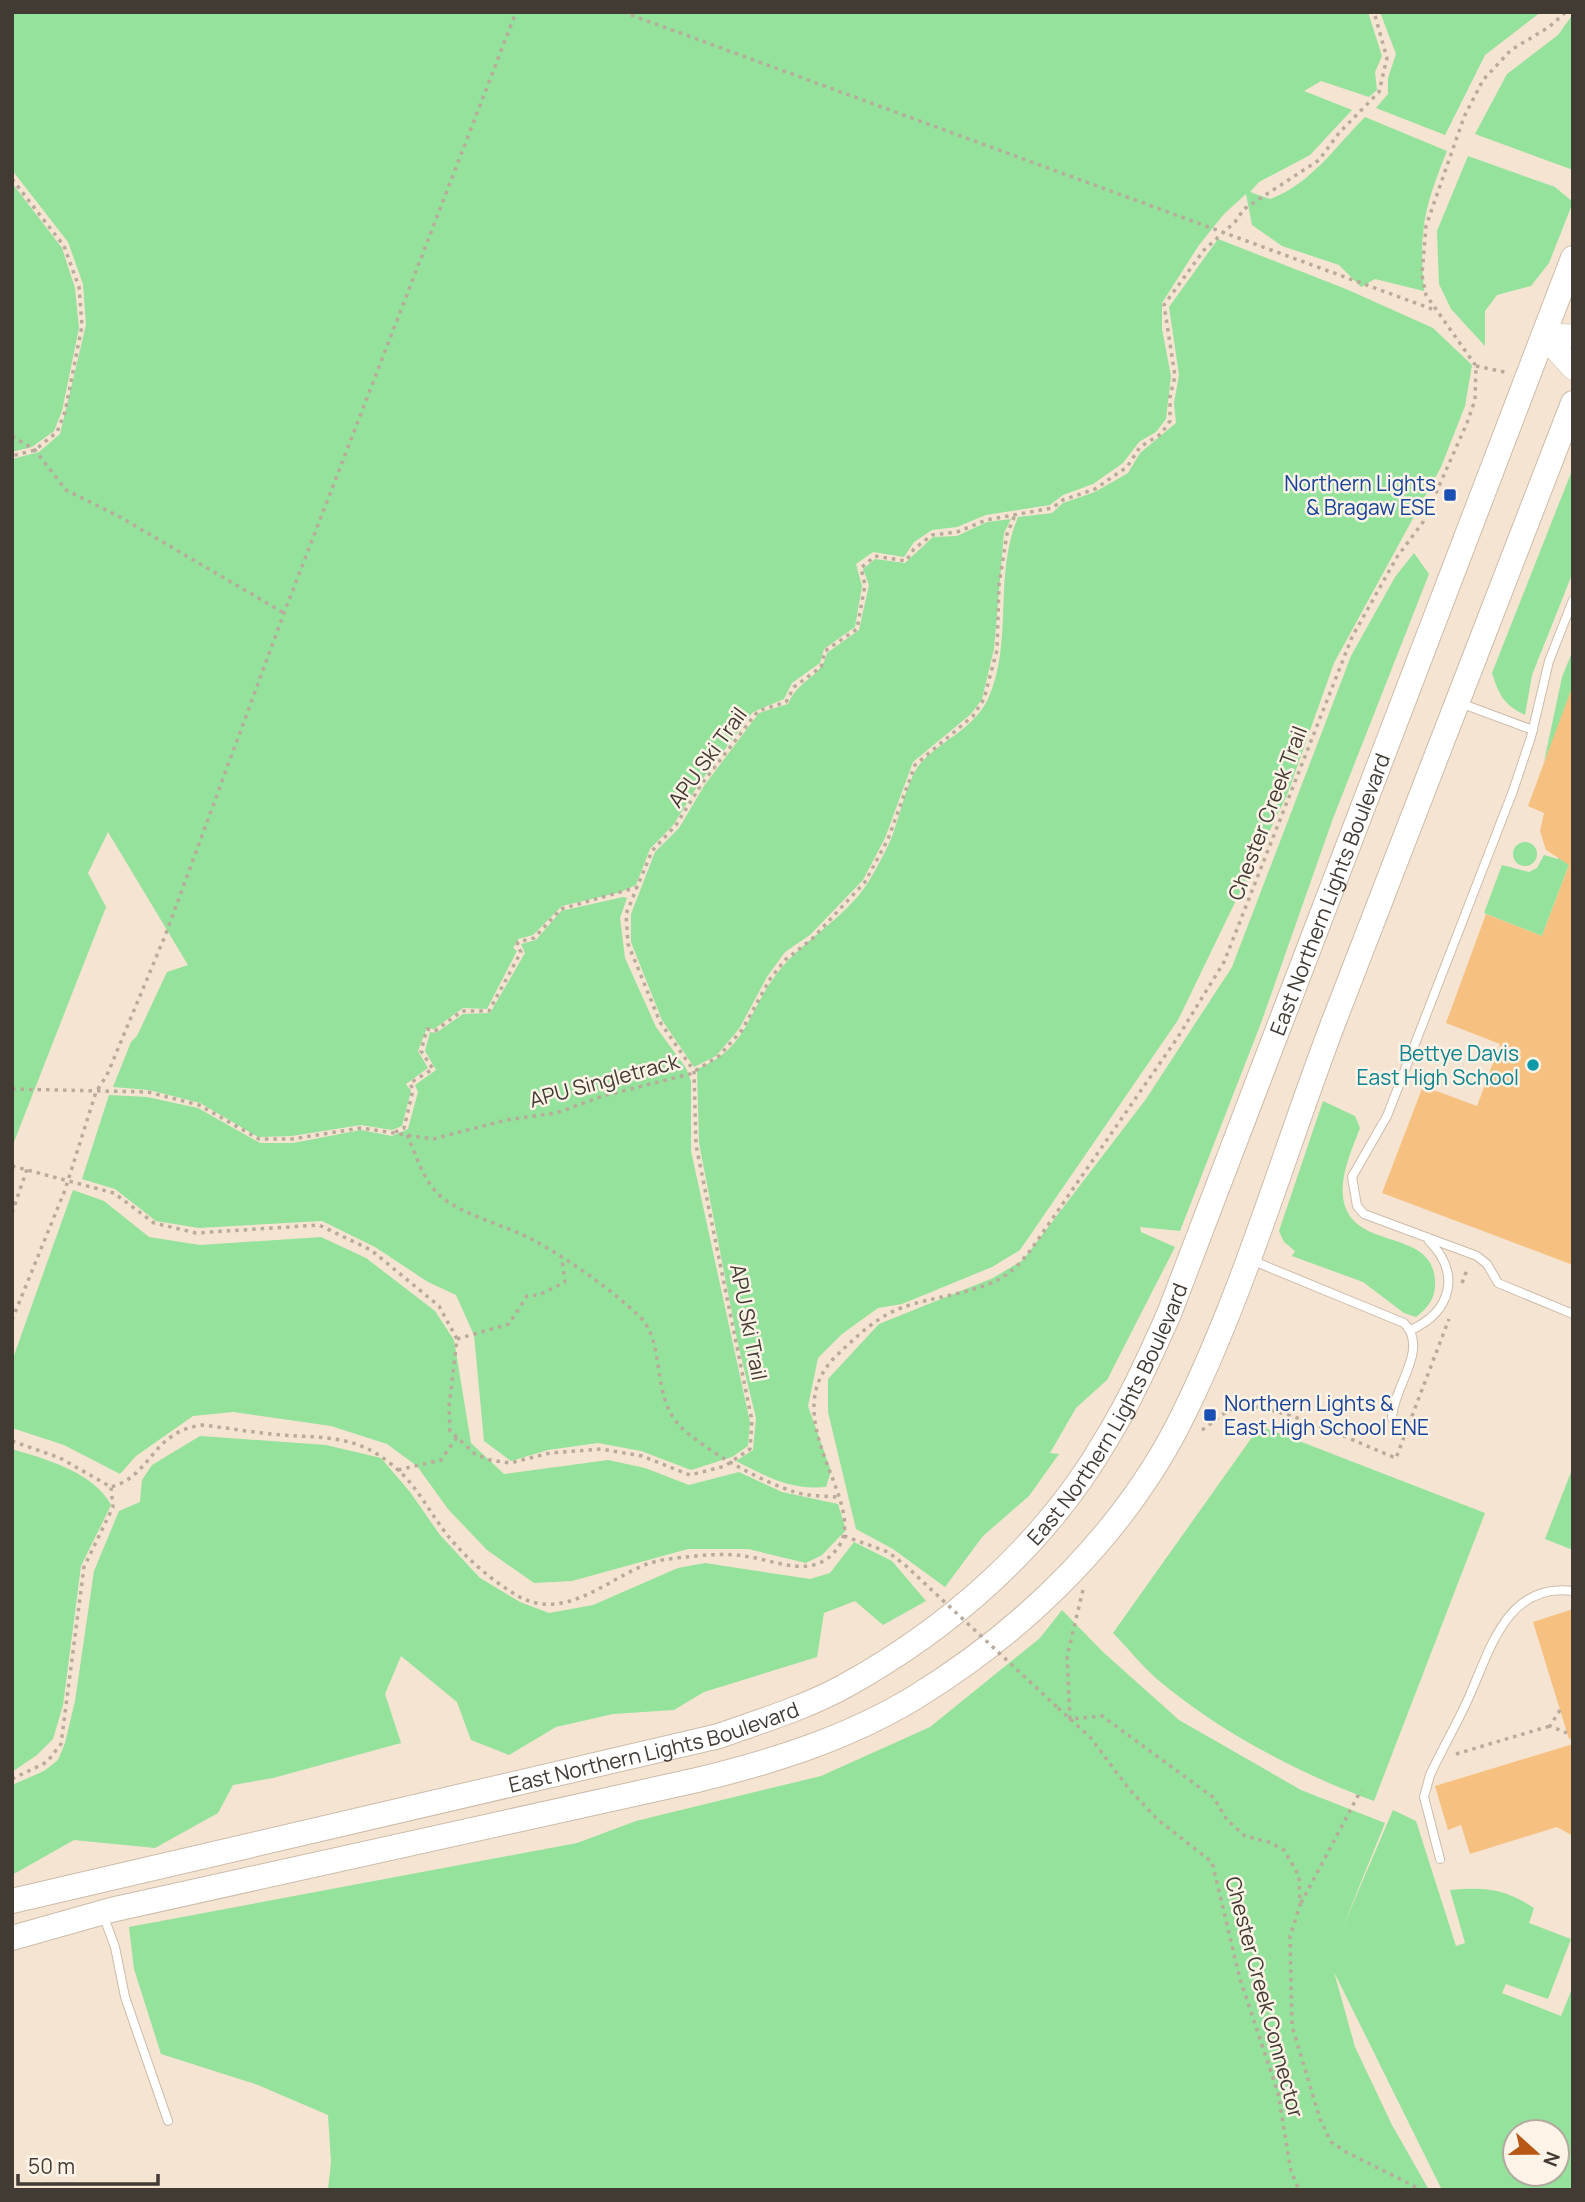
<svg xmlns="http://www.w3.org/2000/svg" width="1585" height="2202" font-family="Manrope,sans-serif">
  <rect width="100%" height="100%" fill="#f5e4d1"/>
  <path fill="#94e29b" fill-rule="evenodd" d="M12 12H1368L1382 56 1375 72 1377 90 1369 97 1321 81 1304 91 1352 110 1310 155 1259 182 1250 192 1270 199C1311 184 1335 147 1365 117L1447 151C1424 208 1419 229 1424 291L1375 279 1361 287 1339 265 1282 246 1252 225 1246 194 1224 214 1199 245 1162 303V329L1171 376 1166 419 1156 432 1139 442 1123 463 1093 484 1063 495 1050 505 986 515 957 527 932 530 914 542 904 557 873 552 856 564 862 586 855 627 824 649 820 663 792 683 784 699 753 712 698 785 674 824 650 849 636 885 621 892 562 906 533 935 518 939 513 948 517 951 487 1009 463 1008 434 1029 427 1028 418 1051 428 1068 406 1084 411 1091 402 1126 392 1130 361 1125 292 1136 258 1137 200 1103 149 1090 113 1087 131 1042 137 1036 167 972 188 965 108 832 88 873 106 907 12 1147V459L39 452 60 434 86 325 83 284 68 242 12 170Z
    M1380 12H1541L1485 55 1445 135 1376 108 1388 94V78L1396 54Z
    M1573 14V170L1475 134 1507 74 1558 35Z
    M1468 156 1555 187 1573 202 1549 263 1531 286 1497 295 1485 311V346L1451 309 1439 284 1437 231Z
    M12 183 62 248 75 288 79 328 62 411 54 431 32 447 12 452Z
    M1218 239 1346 289 1433 328 1472 365 1465 406 1441 467 1334 663 1287 795 1178 1020 1020 1250 992 1267 902 1304 878 1308 842 1334 818 1358 808 1406 831 1471 826 1487C789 1490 768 1477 736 1461L753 1450 756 1418 738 1344 699 1143 697 1069C746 1049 746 1017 773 979 798 942 845 920 869 881 877 867 885 853 891 839 899 820 907 779 920 764 941 740 973 730 988 699 1014 642 993 575 1018 517L1052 513 1063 503 1095 492 1128 473 1140 453 1176 423 1174 403 1179 375 1169 307Z
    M1573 468V572L1532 675 1525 715C1504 705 1499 695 1492 673Z
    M1011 519 1004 533 994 649 982 699 971 714 913 762 885 838 863 880 810 935 785 952 767 977 739 1029 716 1056 694 1067 662 1020 631 942V914L655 852 679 828 704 786 759 713 788 704C799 678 821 679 827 653L859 630 869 585 863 569 875 559 905 563 933 537 957 536 987 522Z
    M1414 553 1429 574 1332 821 1261 1023 1180 1231 1140 1227 1141 1232 1175 1247 1107 1380 1076 1408 1050 1453 1059 1454 1029 1496 983 1536 945 1587 893 1549 856 1529 828 1412V1379L879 1324 993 1278 1023 1260 1146 1099 1232 967 1351 656 1395 577Z
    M1573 650V702L1569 701 1544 762 1562 677Z
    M1513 854a12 12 0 1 1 24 0a12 12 0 1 1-24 0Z
    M1563 847 1573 854 1542 936 1484 913 1502 865 1529 872 1537 868 1544 855 1558 859Z
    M623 897 627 898 620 918 625 958 656 1027 686 1068 691 1081V1151L750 1422 748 1446 732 1457 691 1470 641 1451 598 1443 548 1450 511 1461 484 1441 474 1335 456 1295 428 1282 375 1247 322 1221 199 1228 156 1221 115 1189 82 1179 109 1095 147 1097 198 1108 260 1143H293L361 1130 392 1136 408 1129 418 1092 415 1085 436 1070 425 1051 430 1032 436 1033 463 1014 490 1013 525 953 521 944 536 940 561 911Z
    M1323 1101 1355 1116 1360 1128C1351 1152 1337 1181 1345 1206 1359 1250 1433 1229 1435 1281 1436 1297 1429 1307 1416 1317L1404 1313 1363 1282 1292 1256 1295 1251 1284 1242 1279 1231Z
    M73 1190 104 1201 149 1237 200 1245 321 1237 366 1258 435 1311 454 1340 471 1443 504 1474 608 1460 645 1468 689 1485 739 1472 782 1492 838 1504 846 1530 822 1555 806 1563 748 1549H688L572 1581 534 1583 487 1550 448 1509 417 1466 387 1444 331 1426 233 1412 193 1416 136 1456 120 1474 64 1445 12 1428V1361Z
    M1260 1426 1485 1513 1374 1801C1298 1773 1220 1732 1158 1680 1142 1666 1128 1648 1113 1633Z
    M200 1436 326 1445 381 1458 410 1492 440 1535 480 1578 520 1602 549 1613 593 1605 678 1568 705 1563 810 1579 830 1573 854 1542 892 1561 926 1601 883 1625 855 1601 824 1613 817 1657 704 1692 674 1710 613 1714 556 1727 509 1755 471 1740 457 1702 401 1656 385 1694 401 1743 273 1778 233 1785 218 1813 155 1848 74 1840 12 1875V1785L44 1771 58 1760 65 1743 75 1701 94 1571 119 1511 140 1502 142 1480 152 1465Z
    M12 1449C45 1459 94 1472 111 1505L81 1566 63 1705 53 1739 37 1755 12 1772Z
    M1573 1467V1550L1545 1539Z
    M1062 1610 1103 1652 1179 1720 1301 1790 1385 1823 1342 1929 1393 1810 1416 1821 1456 1946 1465 1943 1450 1890C1486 1887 1503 1888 1534 1908L1529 1923 1571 1939 1548 1999 1506 1984 1502 1993 1561 2016 1573 1986V2190H1442L1334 1972 1355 2047 1392 2125 1429 2190H328L331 2162 328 2115 258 2085 161 2054 134 1969 129 1927 577 1843 636 1821 821 1776 930 1727 1040 1638ZM1515 2132H1557V2174H1515Z"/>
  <path fill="#f6c180" d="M1571 690H1573V1265L1382 1193 1423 1086 1477 1106 1500 1044 1446 1023 1486 914 1542 936 1569 865 1546 850 1540 831 1544 813 1528 806Z
    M1573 1609V1738L1569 1739 1533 1622Z
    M1573 1744V1836L1557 1827 1470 1854 1461 1825 1448 1830 1435 1786Z"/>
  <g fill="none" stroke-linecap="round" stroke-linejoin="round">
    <defs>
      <path id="service" d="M1573 600 1549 661 1531 737 1513 791 1387 1116 1352 1177 1357 1206 1364 1214 1477 1256 1487 1264 1498 1283 1573 1314
        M1460 703 1533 730
        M1251 1260 1404 1323C1430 1349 1393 1387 1392 1418
        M1411 1330C1452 1311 1461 1273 1429 1241
        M1440 1859 1424 1797 1430 1775C1442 1749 1457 1724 1469 1697 1490 1650 1507 1582 1573 1591
        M103 1915 115 1947 125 1997 168 2121"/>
      <path id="secondary" d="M1543 335 1573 368
        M1543 335 1573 336"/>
      <g id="primary">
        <path id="s1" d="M12 1901 719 1736C761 1721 804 1708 843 1687 949 1629 1046 1544 1107 1438 1131 1399 1150 1356 1169 1314L1573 258"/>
        <path d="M12 1938 111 1910 697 1780C772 1762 848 1738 914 1698 1027 1629 1130 1528 1187 1407 1247 1283 1285 1149 1334 1021 1414 815 1493 609 1573 403"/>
      </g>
    </defs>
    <use href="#service" stroke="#ccbcaa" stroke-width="10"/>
    <use href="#secondary" stroke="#ccbcaa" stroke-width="24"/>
    <use href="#primary" stroke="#ccbcaa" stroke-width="26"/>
    <path stroke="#b9ab9c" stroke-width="3.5" stroke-dasharray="3.5 5" stroke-linecap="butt" d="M623 12 1432 309
      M12 179 64 246 79 287 82 326 65 412 57 432 35 450 12 456
      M1476 366 1509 373
      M12 436 35 450 66 490 120 517 284 613
      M12 1089 148 1092 199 1105 259 1139H292L361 1128 433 1139 506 1120 556 1113 603 1096 690 1074 719 1056 742 1030 770 979 785 960 812 939 865 882 888 839 915 765 973 716 984 699 997 650 999 585 1007 534 1015 515
      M395 1132 404 1128 413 1090 410 1083 433 1069 421 1051 427 1029 435 1031 462 1011H489L521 952 517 946 518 942 534 938 561 909 638 887
      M407 1135C417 1157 424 1184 444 1199 468 1217 508 1226 535 1241 571 1261 608 1287 638 1315 667 1341 650 1395 680 1426 705 1451 762 1482 795 1492 808 1496 823 1496 837 1497
      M12 1166 114 1193 154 1223 196 1233 319 1225 371 1250 439 1306 457 1339 449 1407 450 1431 475 1454 490 1460 510 1463 550 1453 601 1449 642 1456 690 1475 725 1466 750 1449 752 1421 696 1145 694 1071 660 1022 628 944 626 914 652 851 676 825 701 785 758 711 786 702 794 687 821 667 825 651 857 629 865 585 861 568 875 556 906 561 914 549 932 535 957 532 986 520 1052 508 1063 500 1095 489 1127 467 1140 447 1161 434 1170 421V397L1175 376 1164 305 1204 250 1235 222 1244 209 1319 160 1339 133 1379 92 1387 58 1374 12
      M12 1213 27 1169
      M1462 1283 1468 1267
      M12 1320 65 1190 96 1092 107 1075 165 936 284 613 516 12
      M457 1339 509 1324 527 1296 539 1295 565 1282 562 1259
      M1202 1430C1213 1423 1226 1409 1238 1407 1270 1400 1362 1445 1396 1458L1449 1319
      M12 1441 60 1458 111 1487C152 1476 151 1432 202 1425 229 1428 256 1433 282 1435 324 1438 356 1435 391 1464 416 1483 429 1512 448 1536 467 1559 492 1581 518 1596 564 1622 606 1580 647 1564 658 1560 674 1558 686 1557 704 1555 726 1553 744 1556 777 1560 815 1582 839 1546 868 1502 773 1418 836 1356 855 1338 876 1317 901 1308 932 1296 985 1293 1010 1272 1017 1267 1024 1258 1030 1251L1178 1037 1224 962 1352 637 1397 557 1423 522 1467 423 1475 400 1476 366 1426 295 1422 275 1426 226 1464 117 1483 80 1511 50 1549 27 1566 12
      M398 1470 441 1460 457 1437
      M844 1536 888 1552 905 1565
      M1083 1590 1067 1656 1070 1719 1102 1716 1214 1798 1227 1820 1245 1836 1269 1842 1284 1850 1299 1876 1300 1905 1290 1936 1292 2026 1320 2119 1331 2142 1346 2152 1422 2190
      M1058 1708 1090 1737 1129 1789 1158 1820 1212 1862 1240 1979 1278 2093 1291 2171 1299 2190
      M1560 1710 1550 1726 1567 1733
      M1456 1754 1550 1726
      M12 1779 47 1762 61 1744 84 1567 113 1507 111 1487
      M1301 1903 1361 1790"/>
    <use href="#service" stroke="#fff" stroke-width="8"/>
    <use href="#secondary" stroke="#fff" stroke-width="23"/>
    <use href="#primary" stroke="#fff" stroke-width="24"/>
    <path stroke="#b9ab9c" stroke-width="3.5" stroke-dasharray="3.5 5" stroke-linecap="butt" d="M905 1565 1058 1708"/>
  </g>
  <g fill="#1a4fb4" stroke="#fdf3e7" stroke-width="2.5">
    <rect x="1443" y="488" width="14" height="14" rx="3.5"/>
    <rect x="1203" y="1408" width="14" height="14" rx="3.5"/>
  </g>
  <circle fill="#0f9aa8" stroke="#fdf3e7" stroke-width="2.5" cx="1533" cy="1065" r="7"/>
  <g text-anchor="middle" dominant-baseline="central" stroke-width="5" stroke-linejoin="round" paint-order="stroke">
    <g font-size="21" fill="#164399" stroke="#fdf3e7" text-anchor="end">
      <text x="1436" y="483">Northern Lights<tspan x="1436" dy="24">&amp; Bragaw ESE</tspan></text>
      <text x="1224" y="1403" text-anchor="start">Northern Lights &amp;<tspan x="1224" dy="24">East High School ENE</tspan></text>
    </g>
    <g font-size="21" fill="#423b34" stroke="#fdf3e7">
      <text transform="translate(707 757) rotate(-54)">APU Ski Trail</text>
      <text transform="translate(1267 813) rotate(-69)">Chester Creek Trail</text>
      <text stroke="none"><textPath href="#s1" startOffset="1815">East Northern Lights Boulevard</textPath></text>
      <text transform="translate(604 1080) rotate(-15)">APU Singletrack</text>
      <text transform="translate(749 1322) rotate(79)">APU Ski Trail</text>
      <text stroke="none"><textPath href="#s1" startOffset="1248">East Northern Lights Boulevard</textPath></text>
      <text stroke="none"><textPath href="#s1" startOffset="660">East Northern Lights Boulevard</textPath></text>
      <text transform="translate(1265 1997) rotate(75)">Chester Creek Connector</text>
    </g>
    <g font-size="21" fill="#0d838f" stroke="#fdf3e7" text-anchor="end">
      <text x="1519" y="1053">Bettye Davis<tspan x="1519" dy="24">East High School</tspan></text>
    </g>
  </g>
  <rect width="1585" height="2202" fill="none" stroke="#423b34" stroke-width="28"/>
  <g transform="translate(1536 2153) rotate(111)"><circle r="33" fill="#fdf3e7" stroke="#b2a99f" stroke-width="2"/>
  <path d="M0-5L12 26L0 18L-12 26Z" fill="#b85815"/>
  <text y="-10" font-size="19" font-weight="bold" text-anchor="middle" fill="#423b34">N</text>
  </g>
  <path d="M18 2174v10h140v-10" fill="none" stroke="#423b34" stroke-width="3.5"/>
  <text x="28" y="2174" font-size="21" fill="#423b34" stroke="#fdf3e7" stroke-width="5" paint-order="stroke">50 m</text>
</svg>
